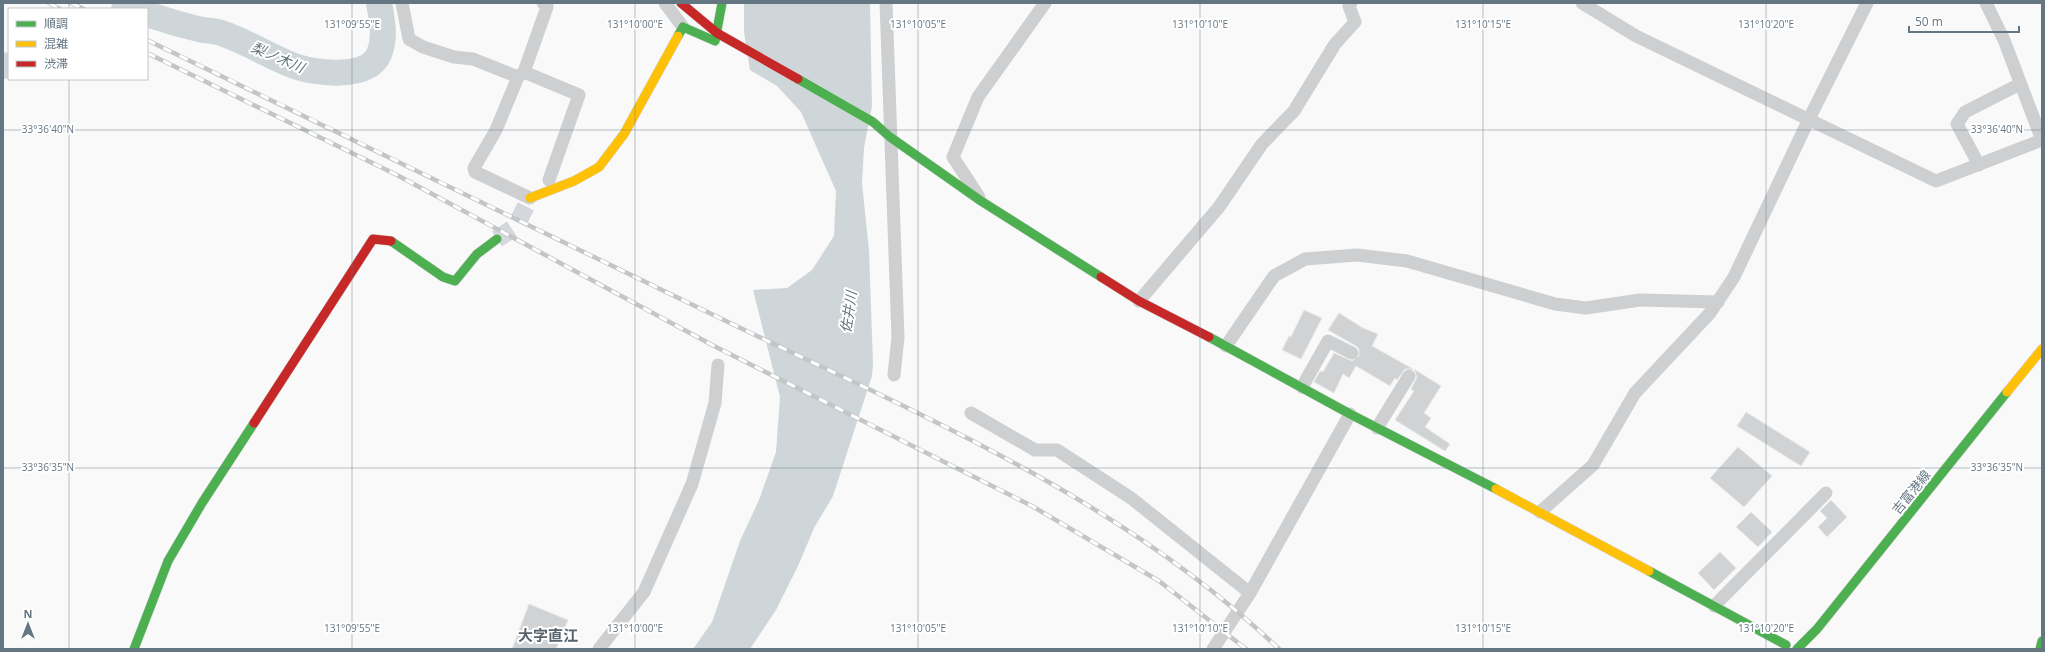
<svg xmlns="http://www.w3.org/2000/svg" width="2045" height="652" font-family="'Open Sans','Noto Sans JP',sans-serif">
  <rect width="100%" height="100%" fill="#f9f9f9"/>
  <path fill="#ced6d9" d="M744 3H870L872 106 864 148 862 183 869 251 873 364 872 376 833 496 814 528 798 566 776 610 750 649H693L712 622 740 541 759 500 776 452 780 397 753 290 787 288 812 270 834 236 836 191 801 112 777 86 750 70 744 32Z"/>
  <g fill="none" stroke-linecap="round" stroke-linejoin="round">
    <path stroke="#ced6d9" stroke-width="26" d="M124 9H127
      M147 14C165 20 184 26 203 30 209 31 217 31 224 34 247 42 269 56 292 65 314 74 368 80 379 54 386 37 382 20 379 3
      M3 66 9 65"/>
  </g>
  <path fill="#d0d2d3" stroke="#e8e8e8" d="M1304 310 1322 318 1301 359 1282 350 1289 336 1291 337Z
    M1339 313 1363 328 1378 334 1372 346 1413 369H1405L1397 380 1395 378 1390 386 1356 366 1349 378 1343 374 1334 393 1314 382 1320 371 1323 372 1334 353 1352 361 1359 356V349L1356 346 1328 330Z
    M1414 369 1441 386 1424 413 1431 418 1425 427 1450 444 1445 451 1395 420 1414 391 1411 389 1417 377Z
    M1746 412 1810 452 1801 466 1737 426Z
    M1738 447 1772 476 1744 507 1710 478Z
    M1831 500 1847 517 1827 537 1818 527 1827 518 1820 511Z
    M1751 512 1772 532 1758 547 1736 527Z
    M1720 552 1736 568 1714 590 1698 573Z
    M529 604 568 620 556 649H512Z"/>
  <g fill="none" stroke-linecap="round" stroke-linejoin="round">
    <path stroke="#d4d8dc" stroke-width="18" stroke-dasharray="18 9" stroke-linecap="butt" d="M497 239 516 226 530 198"/>
    <defs>
      <path id="fast" d="M678 36 683 27 715 41 722 3
        M798 79 873 122 890 137 981 201 1101 277
        M391 241 443 277 455 281 477 254 497 239
        M1209 337 1350 414 1496 489
        M1649 571 1786 645
        M134 649 168 561 202 503 254 423
        M1797 649 1817 629 2007 392
        M2040 649 2042 641"/>
      <path id="slow" d="M530 198 574 181 599 167 624 134 678 36
        M2007 392 2042 349
        M1496 489 1649 571"/>
      <path id="jam" d="M681 3 717 33 798 79
        M1101 277 1139 301 1209 337
        M254 423 373 239 391 241"/>
    </defs>
    <use href="#fast" stroke="#d5d6d7" stroke-width="10"/>
    <use href="#slow" stroke="#d5d6d7" stroke-width="10"/>
    <use href="#jam" stroke="#d5d6d7" stroke-width="10"/>
    <path stroke="#cecfd0" stroke-width="13" d="M402 3 409 39 423 47 454 57 473 59 518 77 524 72 579 95 549 180
      M665 3 683 27
      M886 3 898 337 894 375
      M1582 3 1636 36 1936 181 2042 140
      M1986 3 2004 40 2042 140
      M524 72 547 7 543 3
      M518 77 496 130 474 168 475 172 530 198
      M1979 165 1957 124 1965 112 2020 84
      M979 197 953 157 978 97 1045 3
      M1139 301 1219 207 1262 144 1294 111 1335 44 1355 22 1349 6 1351 3
      M1226 346 1274 276 1305 259 1357 255 1407 261 1555 304 1586 308 1640 300 1718 302
      M1302 387 1328 341 1352 353
      M971 413 1035 450H1057L1131 498 1250 593
      M1377 428 1409 376
      M1540 512 1593 465 1635 393 1710 313 1734 277 1809 119 1867 3
      M1714 606 1826 493
      M599 649 644 592 692 484 715 403 718 365
      M1213 649 1250 593 1350 414"/>
    <use href="#fast" stroke="#4caf50" stroke-width="9"/>
    <use href="#slow" stroke="#ffc107" stroke-width="9"/>
    <use href="#jam" stroke="#c62828" stroke-width="9"/>
    <defs>
      <path id="rail" d="M49 3 60 9
        M71 3 84 9
        M147 40C342 134 536 229 730 323 921 415 1124 501 1279 649
        M147 53 397 175 714 346 1032 506 1159 581 1246 649"/>
    </defs>
    <use href="#rail" stroke="#c3c5c6" stroke-width="4.5"/>
    <use href="#rail" stroke="#fff" stroke-width="3" stroke-dasharray="9" stroke-linecap="butt"/>
  </g>
  <path fill="none" stroke="#657683" stroke-width="1" stroke-opacity="0.45" d="M69 3V9M352 3V649M635 3V649M918 3V649M1200 3V649M1483 3V649M1766 3V649M69 79V649M3 130H2042M3 468H2042"/>
  <g text-anchor="middle" dominant-baseline="central" stroke-width="4" stroke-linejoin="round" paint-order="stroke">
    <g font-size="13" fill="#657683" stroke="#fff">
      <text transform="translate(1911 492) rotate(-51)">吉富港線</text>
    </g>
    <g font-size="14" font-style="italic" fill="#60757c" stroke="#fff">
      <text transform="translate(278 57) rotate(23)">梨ノ木川</text>
      <text transform="translate(848 312) rotate(-82)">佐井川</text>
    </g>
    <g font-size="15" font-weight="bold" fill="#57646e" stroke="#fff">
      <text x="548" y="635">大字直江</text>
    </g>
  </g>
  <g font-size="10" text-anchor="middle" fill="#657683" stroke="#fff" stroke-width="4" stroke-linejoin="round" paint-order="stroke">
    <text x="352" y="28">131°09'55"E</text>
    <text x="635" y="28">131°10'00"E</text>
    <text x="918" y="28">131°10'05"E</text>
    <text x="1200" y="28">131°10'10"E</text>
    <text x="1483" y="28">131°10'15"E</text>
    <text x="1766" y="28">131°10'20"E</text>
    <text x="48" y="133">33°36'40"N</text>
    <text x="1997" y="133">33°36'40"N</text>
    <text x="48" y="471">33°36'35"N</text>
    <text x="1997" y="471">33°36'35"N</text>
    <text x="352" y="632">131°09'55"E</text>
    <text x="635" y="632">131°10'00"E</text>
    <text x="918" y="632">131°10'05"E</text>
    <text x="1200" y="632">131°10'10"E</text>
    <text x="1483" y="632">131°10'15"E</text>
    <text x="1766" y="632">131°10'20"E</text>
  </g>
  <rect width="2045" height="652" fill="none" stroke="#657683" stroke-width="8"/>
  <rect x="8" y="8" width="140" height="72" fill="#ffffff" stroke="#c1c8cd"/>
  <rect x="16" y="21" width="20" height="6" fill="#4caf50" stroke="#c1c8cd"/>
  <text x="44" y="28" font-size="12" fill="#657683">順調</text>
  <rect x="16" y="41" width="20" height="6" fill="#ffc107" stroke="#c1c8cd"/>
  <text x="44" y="48" font-size="12" fill="#657683">混雑</text>
  <rect x="16" y="61" width="20" height="6" fill="#c62828" stroke="#c1c8cd"/>
  <text x="44" y="68" font-size="12" fill="#657683">渋滞</text>
  <g transform="translate(28 624)" stroke="#ffffff" stroke-width="3" paint-order="stroke">
  <path d="M0-3L7 15L0 10L-7 15Z" fill="#657683"/>
  <text y="-6" font-size="11" font-weight="bold" text-anchor="middle" fill="#657683">N</text>
  </g>
  <path d="M1909 26v6h110v-6" fill="none" stroke="#657683" stroke-width="2"/>
  <text x="1915" y="26" font-size="12" fill="#657683" stroke="#ffffff" stroke-width="3" paint-order="stroke">50 m</text>
</svg>
